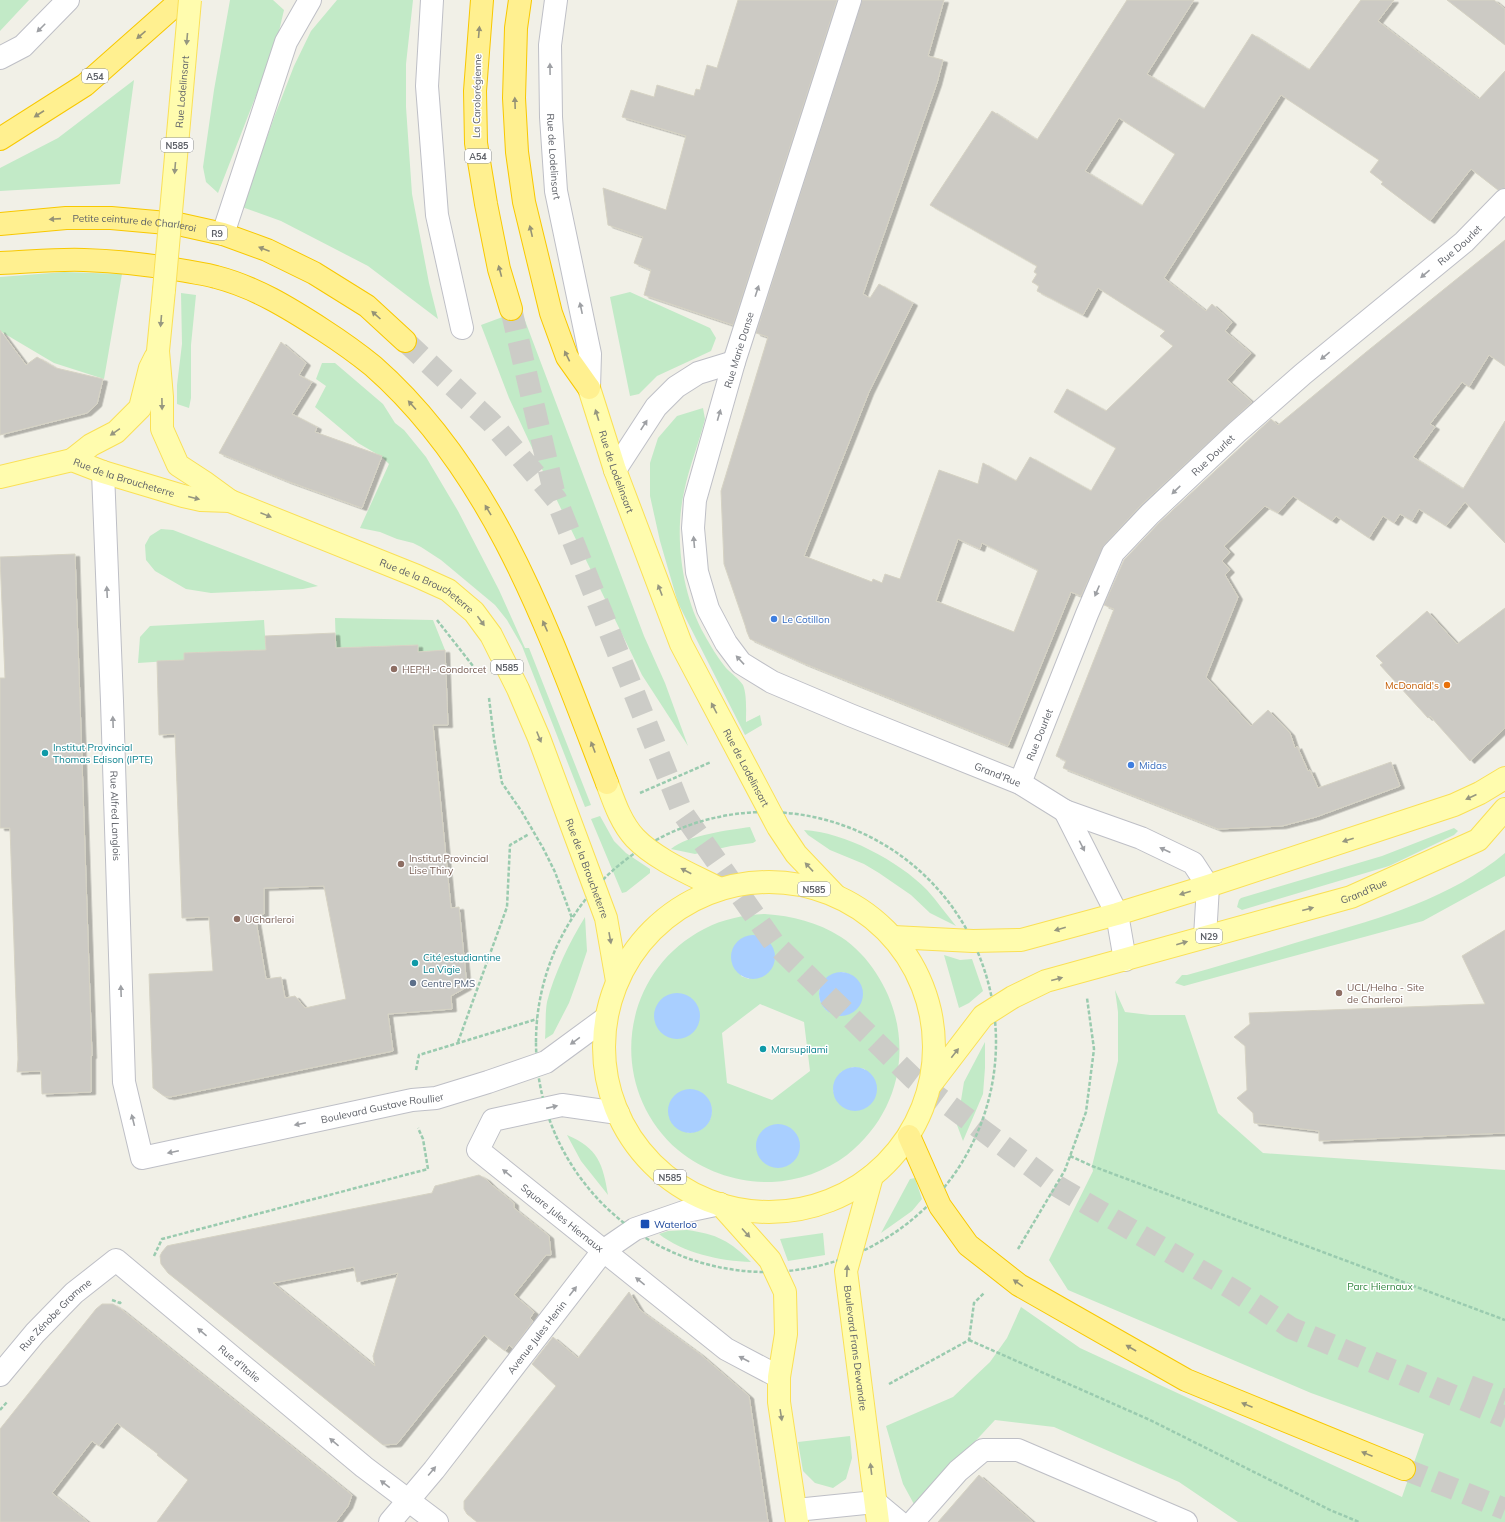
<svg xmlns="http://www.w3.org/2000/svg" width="1505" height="1522" font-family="Mulish,sans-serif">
  <defs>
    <filter id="shadow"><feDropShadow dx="4.5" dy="2.5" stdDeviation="0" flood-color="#0004"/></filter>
  </defs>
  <rect width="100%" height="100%" fill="#f1f0e7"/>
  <path fill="#c2eac7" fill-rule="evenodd" d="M0 0H29L0 31Z
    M230 0H273L284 10 276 44 218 193 206 182 203 167 214 90Z
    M337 0H413L406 64V107L412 194 429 283 438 319 368 266 281 221 242 207 275 115 294 66 311 31Z
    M134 80 120 184 0 191V168L58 138Z
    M64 272 122 274 104 379 54 363 0 331V277Z
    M630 292 710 328 716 338 711 351 657 376 639 394 630 396 610 297Z
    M181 293 196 295 191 345V398L189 408 177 404V385L182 344Z
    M521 310 644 636 665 683 688 746 642 675 547 480 509 398 481 325Z
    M322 363H335L383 404 395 423 404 430 426 457 458 511 499 590 525 648H529L591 805 585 807 522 646 507 620 495 605 441 560 421 547 413 543 397 539 380 532 360 528 389 464 382 457 358 443 315 407 326 386 316 379Z
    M703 408 705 419C699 443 689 467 684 492 674 536 682 595 704 634 710 645 718 658 726 668 731 673 739 679 743 685 747 694 746 712 746 722L760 715 762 725 745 735 678 603 660 541 650 496V463L658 438 677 416Z
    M161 529 173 530 318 586 303 589 211 593 186 589 155 571 146 560 145 545 150 536Z
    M335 618 433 620 445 650 418 652 417 645 336 648Z
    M264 620 266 650 184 653V660L138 663 140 637 150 626Z
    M600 816 614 841 626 853 650 869V873L626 892 622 893 591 819Z
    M750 827 756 841 753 843 731 846 695 854 671 849C687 835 730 830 750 827Z
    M1454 828 1458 831 1454 835 1389 866 1242 910 1237 907 1239 900 1241 898 1382 856Z
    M804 830C844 832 899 861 927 890 937 901 946 914 956 926L930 913 911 895 879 873 864 864 830 850 808 835Z
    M1505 853V876L1423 921 1184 986 1175 983 1182 975H1187C1230 963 1272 950 1315 937 1381 918 1451 898 1505 853Z
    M765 914C793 916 817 922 841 937 855 946 867 959 876 973 916 1034 904 1110 847 1155 826 1171 798 1181 772 1182 738 1183 705 1172 678 1150 606 1088 619 973 704 929 723 919 744 915 765 914ZM755 936 749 979 741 976ZM843 972 851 975 856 979 854 1011C822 1030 800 979 843 972ZM760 1004 804 1022 810 1071 772 1100 727 1083 722 1033ZM853 1067 865 1069 868 1106 858 1110 833 1091 841 1072ZM711 1105C714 1122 704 1132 687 1133Z
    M585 917 587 951 577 981 569 1003 553 1034 545 1039C546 1027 545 1013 547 1002 554 974 570 941 585 917Z
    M944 955 960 960 972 959 983 991 969 1003 959 1008Z
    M1115 990 1125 1012 1150 1015H1185L1218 1113 1263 1153 1505 1170V1522H1238L1179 1482 1054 1427 995 1420 915 1506 903 1484 886 1426 953 1397 990 1362 1007 1338 1021 1307 1080 1348 1402 1497 1424 1434 1311 1393 1068 1290 1049 1260 1093 1171 1092 1166 1118 1061V1012Z
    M985 1042V1068L983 1094 963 1141 957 1125 964 1082Z
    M567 1135C598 1148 603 1164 608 1195L581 1161Z
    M915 1178 922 1199 912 1211 881 1233 910 1179Z
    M687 1230C717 1234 730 1241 751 1262 720 1261 683 1253 659 1234L668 1231Z
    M823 1233 825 1255 788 1261 780 1239Z
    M850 1436 852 1458 846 1479 833 1488 815 1483 803 1471 798 1442Z"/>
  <path fill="#a9cfff" d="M731 957a22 22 0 1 1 44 0a22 22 0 1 1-44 0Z
    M819 994a22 22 0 1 1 44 0a22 22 0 1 1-44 0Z
    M654 1016a23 23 0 1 1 46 0a23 23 0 1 1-46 0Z
    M833 1089a22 22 0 1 1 44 0a22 22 0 1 1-44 0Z
    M668 1111a22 22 0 1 1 44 0a22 22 0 1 1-44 0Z
    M756 1146a22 22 0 1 1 44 0a22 22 0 1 1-44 0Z"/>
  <path fill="#cccac4" stroke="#d6d3c4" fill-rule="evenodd" filter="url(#shadow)" d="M738 0H837L733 325 644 295 651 270 634 263 643 237 608 225 603 188 666 210 686 136 622 117 631 90 654 97 657 85 694 96 696 89 700 90 707 65 717 68Z
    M862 0H944L928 56 943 60 937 83 863 294 870 298 879 284 913 303 869 392 804 556 872 582 873 579 882 583 885 574 900 579 939 470 978 484 983 463 1016 481 1030 457 1091 491 1116 448 1054 412 1067 389 1106 411 1173 346 1160 336 1165 331 1098 288 1083 315 1037 291 1039 286 1032 282 1037 274 1034 272 1037 266 930 205 992 111 1037 140 1127 0H1194L1147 74 1204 109 1252 34 1309 70 1361 0H1394L1378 21 1479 99 1505 71V188L1498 190 1471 169 1430 221 1381 184 1383 182 1370 172 1379 160 1281 95 1164 278 1206 311 1212 304 1232 322 1225 331 1251 353 1227 380 1252 402 1141 505 1104 545 1081 596 1071 592 1008 746 803 663 750 639 747 632 745 625 724 564 721 491 768 337 756 333ZM1119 118 1175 154 1142 206 1085 171ZM958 539 980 549 982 543 1038 570 1014 632 936 601Z
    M1447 0H1494L1505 9V45Z
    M1505 240V366L1489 355 1469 387 1462 382 1430 424 1435 427 1413 457 1463 489 1505 421V543L1465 502 1446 526 1419 509 1412 521 1400 514 1394 523 1383 516 1369 538 1336 516 1332 521 1293 496 1278 513 1265 506 1224 546 1230 552 1222 561 1230 570 1225 575 1238 597 1206 677 1251 726 1268 710 1290 733 1295 748 1297 746 1308 771 1310 770 1318 788 1391 762 1400 786 1316 817 1282 826 1218 829 1063 768 1066 761 1056 756 1114 609 1104 605 1124 560 1159 523 1271 419 1278 425 1365 353Z
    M0 330 26 365 37 357 56 368 103 379 97 404 87 413 0 435Z
    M281 342 306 363 299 375 312 382 292 414 317 427 315 432 382 456 362 508 287 481 219 453Z
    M75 554 92 1056H91V1092L42 1094 41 1071 17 1072 18 1059 10 828H0V678H5L0 557Z
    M1505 608V728L1470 761 1430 716 1428 718 1380 665 1383 663 1376 656 1427 611 1457 644Z
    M335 633 336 648 418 645V652L445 650 448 725H433L451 908 459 907 467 987 451 996 452 1009 388 1014 393 1051 170 1097 164 1096 153 1088 149 974 213 971 209 917 182 918 175 734 159 735 157 661 184 660V653L266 650 265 636ZM324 886 346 999 305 1008 295 996 285 998 281 977 266 979 255 915 264 914V888Z
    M1505 930V1133L1319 1141V1131L1254 1123 1253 1113 1237 1098 1247 1090 1245 1046 1234 1037 1250 1024 1249 1013 1485 1004 1462 956Z
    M479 1175 486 1179 493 1186 514 1203V1208L549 1236 551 1255H546L514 1295 534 1312 530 1318 533 1321 513 1348 509 1345 505 1351 484 1335 397 1444 383 1445 168 1273 161 1264 160 1256 162 1252 167 1246 171 1245 432 1193 435 1186ZM354 1267 357 1282 398 1273 373 1356 375 1366 273 1283Z
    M629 1292 640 1310 700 1354 749 1396 768 1522H477L467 1514 464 1509V1501L556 1386 532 1364 553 1337 578 1358Z
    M102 1304H113L121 1309 352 1495 348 1506 336 1522H157L188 1480 157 1455 158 1454 117 1423 99 1446 92 1441 52 1493 88 1522H0V1429L96 1309Z
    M979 1475 1033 1522H938Z"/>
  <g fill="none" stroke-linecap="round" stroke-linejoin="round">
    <path stroke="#ccccc7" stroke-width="22" stroke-dasharray="22 11" stroke-linecap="butt" d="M511 309 555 496
      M405 341 491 422 556 499 682 812 774 943 914 1079 1057 1186 1237 1292 1291 1328 1505 1417
      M1469 1386 1505 1400
      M1404 1469 1505 1509"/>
    <defs>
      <g id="minor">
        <path d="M432 0 427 86 437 215 462 328"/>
        <path id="s1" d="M556 0 550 45 551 117 556 191 590 354 589 388"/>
        <path id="s2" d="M850 0 734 362 695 500 693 528 697 572 708 609 726 643 741 663 772 682 850 715 1020 783 1065 811 1141 838 1193 863 1208 886 1205 937"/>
        <path d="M0 58 23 46 68 0"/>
        <path d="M223 234 286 42 310 0"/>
        <path d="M615 470 656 407 676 387 698 373 734 362"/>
        <path id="s3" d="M103 472 112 701 124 1082 142 1158 412 1100 436 1098 488 1082 546 1062 606 1018"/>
        <path id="s4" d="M1020 783 1087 614 1113 553 1150 514 1237 432 1303 374 1464 242 1505 200"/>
        <path d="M1065 811 1117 914 1125 960"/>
        <path id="s5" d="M618 1113 562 1105 493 1120 478 1150 726 1349 779 1377"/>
        <path id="s6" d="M0 1375 35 1333 74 1293 116 1260 364 1467 437 1522"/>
        <path d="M796 1510 875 1502 899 1522"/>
        <path id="s7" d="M390 1522 434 1470 603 1251 635 1229 687 1211 720 1204"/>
        <path d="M913 1522 958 1471 983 1450H1018L1186 1522"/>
      </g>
      <g id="major">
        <path d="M164 290 158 351 162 397V429L178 465 204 482 230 501"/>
        <path id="s8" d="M589 388 615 470 681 644 778 827 796 854 835 895"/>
        <path d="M72 460 91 445 116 432 140 408 150 368 155 358"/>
        <path id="s9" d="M0 477 72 460 103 472 183 496 201 500 230 501 417 576 448 590 474 612 491 635 518 689 539 738 606 918 617 981"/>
        <path d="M607 783C614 802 621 823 635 838 656 860 693 875 720 889"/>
        <circle cx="769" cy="1047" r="165"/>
        <path d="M893 937 973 941 1021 940 1117 914 1208 886 1454 805 1480 793 1505 778"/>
        <path id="s10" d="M931 1084 983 1016 1013 997 1046 981 1351 897 1478 840 1505 809"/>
        <path id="s11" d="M872 1176 846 1271 878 1522"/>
        <path d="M720 1204 770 1260 785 1292 786 1334 779 1377V1402L797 1522"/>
      </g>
      <g id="highway">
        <path d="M482 0 475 91 476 143 486 204 499 269 511 309"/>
        <path d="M520 0 516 28 514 98 517 152 524 202 551 313 567 357 589 388"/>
        <path d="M0 139 85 85 181 0"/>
        <path id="s12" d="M0 224 66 218H111L178 224 223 234 267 250 314 273 367 306 405 341"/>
        <path d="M0 263C28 262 56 259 84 260 118 261 152 265 186 271 196 273 206 274 216 277 255 287 289 308 323 330 340 341 357 353 373 366 496 474 550 635 607 783"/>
        <path d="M909 1136 940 1206 968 1245 1019 1285 1186 1380 1404 1469"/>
      </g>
    </defs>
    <use href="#minor" stroke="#bebfc6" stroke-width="24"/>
    <use href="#major" stroke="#fae056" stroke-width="24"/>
    <use href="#highway" stroke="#f8c800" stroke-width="24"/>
    <path stroke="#9acbaf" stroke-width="2.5" stroke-dasharray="4 2" stroke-linecap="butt" d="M437 620 473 666
      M489 698 494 739 502 783 522 812 543 848 555 872 572 918
      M640 793 711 762
      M536 1042a230 230 0 1 1 460 0a230 230 0 1 1-460 0Z
      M458 1042 507 907 510 845 529 834
      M416 1070 419 1055 537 1019
      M1070 1156 1092 1166 1505 1320
      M1018 1249 1065 1170 1086 1112 1094 1049 1087 998
      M154 1256 162 1239 428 1169 423 1139 418 1128
      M112 1300 120 1303 122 1301
      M969 1340 1150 1420 1330 1510 1359 1522
      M889 1384 969 1340 974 1303 984 1293
      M0 1410 7 1402"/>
    <use href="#minor" stroke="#fff" stroke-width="22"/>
    <use href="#major" stroke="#fffcae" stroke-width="22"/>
    <use href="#highway" stroke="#fff090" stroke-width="22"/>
    <defs>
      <g id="major-bridge">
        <path id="s13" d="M164 290 190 0"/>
      </g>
    </defs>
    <use href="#major-bridge" stroke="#fae056" stroke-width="24" stroke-linecap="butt"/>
    <use href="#major-bridge" stroke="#fffcae" stroke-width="22"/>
  </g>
  <defs><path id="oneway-solid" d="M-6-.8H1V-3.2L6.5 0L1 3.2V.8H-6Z"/></defs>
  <g fill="#9ea0a4">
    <use href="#oneway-solid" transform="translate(41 28) rotate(135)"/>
    <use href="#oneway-solid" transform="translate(550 69) rotate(-91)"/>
    <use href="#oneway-solid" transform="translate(1425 274) rotate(140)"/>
    <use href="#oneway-solid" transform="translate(757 291) rotate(-72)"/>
    <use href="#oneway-solid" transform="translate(581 308) rotate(-102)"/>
    <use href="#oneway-solid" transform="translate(1325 356) rotate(141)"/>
    <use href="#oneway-solid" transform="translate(719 415) rotate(-74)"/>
    <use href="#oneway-solid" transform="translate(644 425) rotate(-57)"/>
    <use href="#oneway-solid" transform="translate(1176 490) rotate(136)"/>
    <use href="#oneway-solid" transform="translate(694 542) rotate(-95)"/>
    <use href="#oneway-solid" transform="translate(1097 591) rotate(113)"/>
    <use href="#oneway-solid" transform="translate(107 592) rotate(-93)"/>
    <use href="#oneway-solid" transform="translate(740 660) rotate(-133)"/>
    <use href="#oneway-solid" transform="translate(113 722) rotate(-92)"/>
    <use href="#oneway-solid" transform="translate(1082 846) rotate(63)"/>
    <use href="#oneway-solid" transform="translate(1165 850) rotate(-155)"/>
    <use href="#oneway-solid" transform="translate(121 991) rotate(-92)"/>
    <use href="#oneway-solid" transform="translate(575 1041) rotate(144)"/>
    <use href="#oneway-solid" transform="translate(552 1107) rotate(-13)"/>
    <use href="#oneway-solid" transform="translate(133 1120) rotate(-104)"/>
    <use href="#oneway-solid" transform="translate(300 1124) rotate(168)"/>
    <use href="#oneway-solid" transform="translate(173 1152) rotate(168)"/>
    <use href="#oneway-solid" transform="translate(507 1173) rotate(-141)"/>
    <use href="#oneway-solid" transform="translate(640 1281) rotate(-141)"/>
    <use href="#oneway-solid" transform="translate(573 1291) rotate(-52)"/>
    <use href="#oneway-solid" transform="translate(202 1332) rotate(-140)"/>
    <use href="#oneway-solid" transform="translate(744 1359) rotate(-152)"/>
    <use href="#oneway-solid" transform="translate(334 1442) rotate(-140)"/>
    <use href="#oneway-solid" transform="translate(432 1471) rotate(-50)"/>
    <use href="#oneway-solid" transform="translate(385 1484) rotate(-143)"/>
  </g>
  <g fill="#969376">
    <use href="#oneway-solid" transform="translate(479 32) rotate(-85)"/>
    <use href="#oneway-solid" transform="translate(141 35) rotate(139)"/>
    <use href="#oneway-solid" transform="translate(515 103) rotate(-92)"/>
    <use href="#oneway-solid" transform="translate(39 114) rotate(147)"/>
    <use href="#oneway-solid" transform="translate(55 219) rotate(176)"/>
    <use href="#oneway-solid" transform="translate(531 231) rotate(-103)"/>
    <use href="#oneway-solid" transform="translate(264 249) rotate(-159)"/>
    <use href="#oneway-solid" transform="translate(500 271) rotate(-105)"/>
    <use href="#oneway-solid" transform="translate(376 315) rotate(-138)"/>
    <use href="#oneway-solid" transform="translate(567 356) rotate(-116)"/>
    <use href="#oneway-solid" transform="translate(412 405) rotate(-132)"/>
    <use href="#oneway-solid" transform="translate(488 510) rotate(-121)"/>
    <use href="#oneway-solid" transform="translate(545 626) rotate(-114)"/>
    <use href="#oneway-solid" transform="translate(593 747) rotate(-111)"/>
    <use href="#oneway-solid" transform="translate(1018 1283) rotate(-145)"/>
    <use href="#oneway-solid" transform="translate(1131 1348) rotate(-150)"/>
    <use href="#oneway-solid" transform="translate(1247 1405) rotate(-158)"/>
    <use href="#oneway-solid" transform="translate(1367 1454) rotate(-158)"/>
  </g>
  <g fill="#969780">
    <use href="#oneway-solid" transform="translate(187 39) rotate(95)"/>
    <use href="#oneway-solid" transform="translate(175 168) rotate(95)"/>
    <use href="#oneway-solid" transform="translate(161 321) rotate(95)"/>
    <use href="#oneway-solid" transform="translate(162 404) rotate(89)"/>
    <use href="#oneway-solid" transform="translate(597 415) rotate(-107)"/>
    <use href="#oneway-solid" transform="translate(115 432) rotate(145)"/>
    <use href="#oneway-solid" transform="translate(194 498) rotate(14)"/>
    <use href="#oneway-solid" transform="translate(266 515) rotate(22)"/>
    <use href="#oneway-solid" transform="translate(660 590) rotate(-111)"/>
    <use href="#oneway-solid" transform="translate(481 621) rotate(54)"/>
    <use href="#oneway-solid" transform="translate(714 708) rotate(-118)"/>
    <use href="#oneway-solid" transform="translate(539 737) rotate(68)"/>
    <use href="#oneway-solid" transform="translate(1471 797) rotate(156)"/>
    <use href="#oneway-solid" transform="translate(1348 840) rotate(162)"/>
    <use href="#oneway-solid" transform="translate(809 867) rotate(-133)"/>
    <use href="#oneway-solid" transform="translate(686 871) rotate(-152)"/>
    <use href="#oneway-solid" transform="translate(1185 893) rotate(163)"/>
    <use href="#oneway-solid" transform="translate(1308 909) rotate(-15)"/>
    <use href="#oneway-solid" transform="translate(1060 929) rotate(164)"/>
    <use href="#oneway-solid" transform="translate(610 938) rotate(80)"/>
    <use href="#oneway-solid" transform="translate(1182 943) rotate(-16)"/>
    <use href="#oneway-solid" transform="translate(1057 979) rotate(-15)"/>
    <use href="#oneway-solid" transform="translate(955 1053) rotate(-52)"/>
    <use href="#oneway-solid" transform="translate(746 1233) rotate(48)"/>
    <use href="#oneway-solid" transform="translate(847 1271) rotate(-87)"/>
    <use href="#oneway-solid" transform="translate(781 1415) rotate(81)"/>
    <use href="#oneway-solid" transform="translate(871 1469) rotate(-97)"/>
  </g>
  <g fill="#3f7fe0" stroke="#fff" stroke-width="1.5">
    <circle cx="774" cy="619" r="4"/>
    <circle cx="1131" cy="765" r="4"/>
  </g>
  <g fill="#8d6e63" stroke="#fff" stroke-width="1.5">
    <circle cx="394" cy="669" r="4"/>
    <circle cx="401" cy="864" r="4"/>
    <circle cx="237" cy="919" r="4"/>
    <circle cx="1339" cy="993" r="4"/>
  </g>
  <circle fill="#e8710a" stroke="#fff" stroke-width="1.5" cx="1447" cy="685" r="4"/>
  <g fill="#0f9aa8" stroke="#fff" stroke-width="1.5">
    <circle cx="45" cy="753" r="4"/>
    <circle cx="415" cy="963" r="4"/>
    <circle cx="763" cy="1049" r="4"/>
  </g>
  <circle fill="#5c6f8a" stroke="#fff" stroke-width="1.5" cx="413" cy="983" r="4"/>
  <rect fill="#1a4fb4" stroke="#fff" stroke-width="1.5" x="640" y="1219" width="10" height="10" rx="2"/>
  <g text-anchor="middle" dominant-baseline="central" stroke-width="3" stroke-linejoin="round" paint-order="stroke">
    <g fill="#fff" stroke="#8e9095" stroke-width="1">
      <rect x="82" y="69" width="26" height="14" rx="3"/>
      <rect x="161" y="138" width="32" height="14" rx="3"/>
      <rect x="465" y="149" width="26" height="14" rx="3"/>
      <rect x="207" y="226" width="20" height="14" rx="3"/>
      <rect x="491" y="660" width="32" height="14" rx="3"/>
      <rect x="798" y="882" width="32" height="14" rx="3"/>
      <rect x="1196" y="929" width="26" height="14" rx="3"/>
      <rect x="654" y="1170" width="32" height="14" rx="3"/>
    </g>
    <g font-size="9" font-weight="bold" fill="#5e6168">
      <text x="95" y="76">A54</text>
      <text x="177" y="145">N585</text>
      <text x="478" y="156">A54</text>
      <text x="217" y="233">R9</text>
      <text x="507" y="667">N585</text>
      <text x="814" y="889">N585</text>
      <text x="1209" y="936">N29</text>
      <text x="670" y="1177">N585</text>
    </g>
    <g font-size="10" fill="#5e6168" stroke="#fff">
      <text stroke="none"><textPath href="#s13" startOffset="199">Rue Lodelinsart</textPath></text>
      <text transform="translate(477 96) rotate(-89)">La Carolorégienne</text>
      <text stroke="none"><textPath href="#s1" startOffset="157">Rue de Lodelinsart</textPath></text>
      <text stroke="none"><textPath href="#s12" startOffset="135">Petite ceinture de Charleroi</textPath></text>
      <text stroke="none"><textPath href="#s4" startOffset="712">Rue Dourlet</textPath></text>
      <text transform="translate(739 350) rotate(-73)">Rue Marie Danse</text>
      <text stroke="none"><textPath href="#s4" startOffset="388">Rue Dourlet</textPath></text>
      <text stroke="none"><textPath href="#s8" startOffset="88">Rue de Lodelinsart</textPath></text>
      <text stroke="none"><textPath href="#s9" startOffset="129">Rue de la Broucheterre</textPath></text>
      <text stroke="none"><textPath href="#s9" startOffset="453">Rue de la Broucheterre</textPath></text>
      <text stroke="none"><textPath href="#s4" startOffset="52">Rue Dourlet</textPath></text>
      <text stroke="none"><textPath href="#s8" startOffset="412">Rue de Lodelinsart</textPath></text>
      <text stroke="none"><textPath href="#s2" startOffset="978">Grand'Rue</textPath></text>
      <text stroke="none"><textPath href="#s3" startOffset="344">Rue Alfred Langlois</textPath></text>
      <text stroke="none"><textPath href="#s9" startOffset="789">Rue de la Broucheterre</textPath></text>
      <text stroke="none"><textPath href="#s10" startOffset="488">Grand'Rue</textPath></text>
      <text stroke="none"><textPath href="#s3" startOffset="934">Boulevard Gustave Roullier</textPath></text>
      <text stroke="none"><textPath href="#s5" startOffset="269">Square Jules Hiernaux</textPath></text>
      <text stroke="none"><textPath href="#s6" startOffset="82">Rue Zénobe Gramme</textPath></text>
      <text stroke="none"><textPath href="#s7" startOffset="236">Avenue Jules Henin</textPath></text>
      <text stroke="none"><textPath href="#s11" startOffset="176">Boulevard Frans Dewandre</textPath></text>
      <text stroke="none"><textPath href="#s6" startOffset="325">Rue d'Italie</textPath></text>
    </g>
    <g font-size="10" fill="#366cbe" stroke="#fff" text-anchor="start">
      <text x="782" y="619">Le Cotillon</text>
      <text x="1139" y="765">Midas</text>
    </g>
    <g font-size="10" fill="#785e54" stroke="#fff" text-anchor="start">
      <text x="402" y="669">HEPH - Condorcet</text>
      <text x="409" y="858">Institut Provincial<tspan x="409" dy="12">Lise Thiry</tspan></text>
      <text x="245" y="919">UCharleroi</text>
      <text x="1347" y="987">UCL/Helha - Site<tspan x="1347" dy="12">de Charleroi</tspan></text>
    </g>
    <g font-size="10" fill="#c56008" stroke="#fff" text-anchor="end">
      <text x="1439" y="685">McDonald's</text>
    </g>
    <g font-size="10" fill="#0d838f" stroke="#fff" text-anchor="start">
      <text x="53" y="747">Institut Provincial<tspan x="53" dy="12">Thomas Edison (IPTE)</tspan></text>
      <text x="423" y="957">Cité estudiantine<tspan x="423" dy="12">La Vigie</tspan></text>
      <text x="771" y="1049">Marsupilami</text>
    </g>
    <g font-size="10" fill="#4e5e75" stroke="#fff" text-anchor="start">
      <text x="421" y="983">Centre PMS</text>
    </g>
    <g font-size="10" fill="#164399" stroke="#fff" text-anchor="start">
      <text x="654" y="1224">Waterloo</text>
    </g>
    <g font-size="10" fill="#30853e" stroke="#fff">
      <text x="1380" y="1286">Parc Hiernaux</text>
    </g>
  </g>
</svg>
